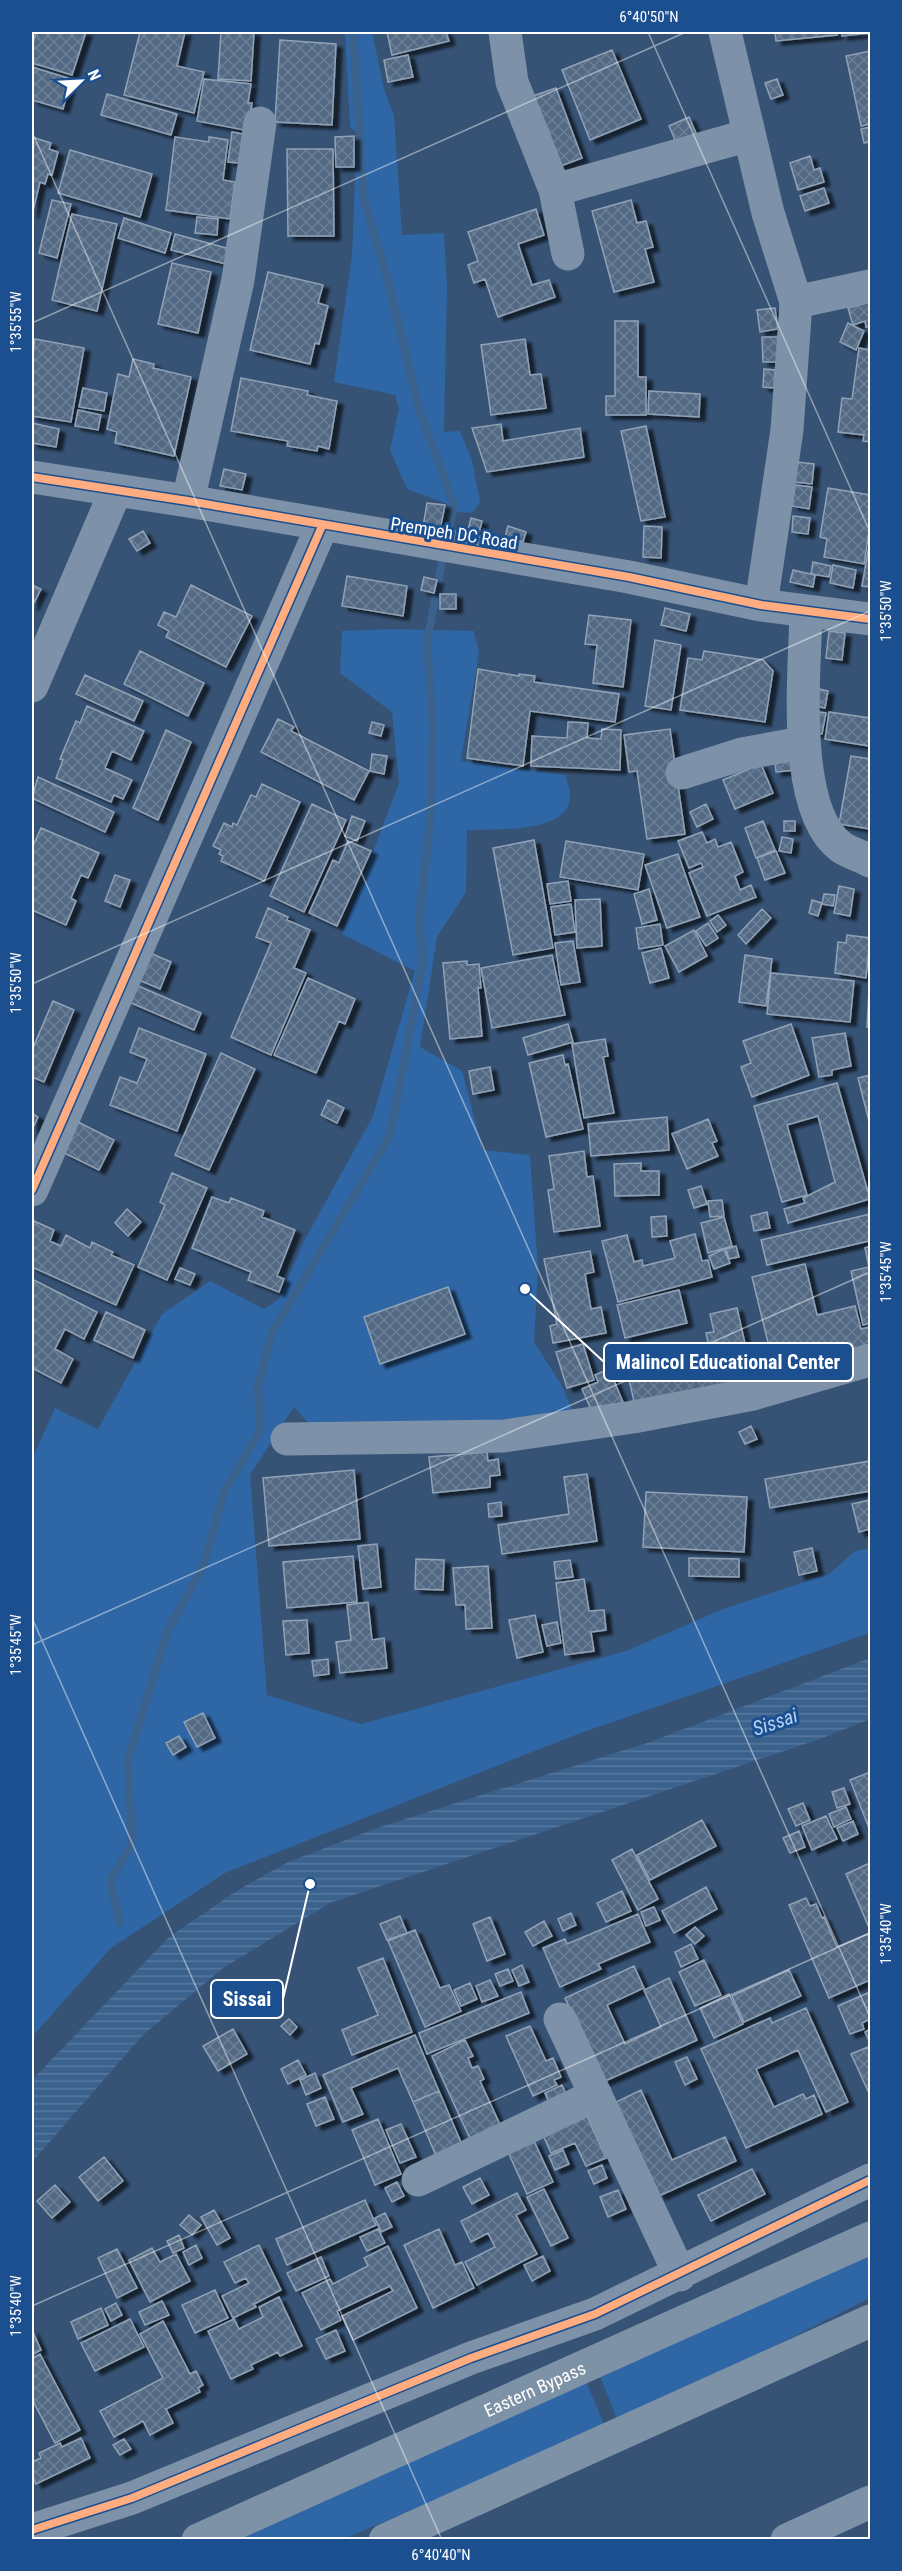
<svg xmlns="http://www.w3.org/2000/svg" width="902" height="2571" font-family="'Roboto Condensed',sans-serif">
  <defs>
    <pattern id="water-rules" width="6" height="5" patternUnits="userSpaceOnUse" patternTransform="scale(1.5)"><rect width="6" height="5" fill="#3b618d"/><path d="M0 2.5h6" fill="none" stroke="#58799e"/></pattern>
    <pattern id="building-cross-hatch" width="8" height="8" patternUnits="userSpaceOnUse" patternTransform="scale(1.5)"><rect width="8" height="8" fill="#526984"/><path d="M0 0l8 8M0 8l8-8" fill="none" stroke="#6c8096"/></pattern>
    <filter id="shadow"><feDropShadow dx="6" dy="4" stdDeviation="1.5" flood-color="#0009"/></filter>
  </defs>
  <rect width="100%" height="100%" fill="#365274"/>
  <path fill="#2f66a5" d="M345 32H372L384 89 394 115 402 235 444 233 447 287 444 432 460 431 472 460 480 502 472 513 455 512 447 504 407 489 390 450 399 409 395 395 334 382 352 256 357 133 350 127Z
    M391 629 474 631 479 653 461 761 565 775C567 781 571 791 570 798 568 834 492 829 467 830L466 892 437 937 420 1047 462 1071 483 1150 530 1155 538 1268 534 1342 561 1384 575 1416 511 1426 309 1424 294 1407 250 1475 267 1695 361 1724 626 1651 723 1609 829 1574 855 1551 870 1548V1633L578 1734 225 1873 111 1948 32 2037V1459L55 1408 98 1429 162 1314 210 1281 264 1309 279 1299 304 1241 373 1116 415 971 342 934 399 783 392 712 340 673 342 631Z
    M870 2253V2298L672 2398 618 2421 599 2374Z
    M586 2381 605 2427 344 2539 230 2540Z"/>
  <path fill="url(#water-rules)" d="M870 1658V1719L820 1739 330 1903 223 1968 143 2035 32 2162V2080L169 1937 238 1890 288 1862 380 1827 650 1742Z"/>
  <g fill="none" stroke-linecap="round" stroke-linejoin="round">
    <path stroke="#3b618d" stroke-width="8" d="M353 32 364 200 388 281 420 412 454 505 447 538
      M120 1923 110 1881 132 1844 128 1759 168 1630 203 1567 224 1492 260 1431 258 1386 272 1333 390 1135 423 962 419 920 430 823 433 729 427 642 444 552"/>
  </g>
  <path fill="url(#building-cross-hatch)" stroke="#92a2b6" stroke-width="1.5" filter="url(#shadow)" d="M36 32H86L72 75 32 63V47Z
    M140 32H185L177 66 204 72 194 113 124 95Z
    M221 32H254L251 81 218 79Z
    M387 32H446L449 41 392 55Z
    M775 32H837V35L776 41Z
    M842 32H870V33L842 36Z
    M280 40 336 44 332 125 275 122Z
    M612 50 641 119 590 140 562 70Z
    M870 51V124L861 126 846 56Z
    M408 55 413 77 388 82 384 60Z
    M32 67 71 79 63 109 32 100Z
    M204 79 251 84 248 103H252L250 118 244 130 197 121Z
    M777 79 783 95 771 99 765 83Z
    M556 88 582 158 558 167 533 96Z
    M107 94 177 114 171 135 101 115Z
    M689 117 696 133 676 142 669 126Z
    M870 127V142L864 143 861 129Z
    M232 132 243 134 239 163 228 162Z
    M354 136V167H336L335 137Z
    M32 137 51 143 49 149 58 152 52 175 48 174 45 184 40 182 32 215Z
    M175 137 209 142V137L228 140 223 180 235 182 230 219 166 210Z
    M287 149H333L334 236H288Z
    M70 150 152 174 140 217 58 193Z
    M810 156 814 170 820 168 824 182 798 190 790 163Z
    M824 188 829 203 805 211 800 196Z
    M52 200 71 204 57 258 39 253Z
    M631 200 637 223 646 221 653 247 645 249 654 282 614 292 592 211Z
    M536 209 544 235 518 244 532 285 549 280 555 297 498 317 485 279 474 283 468 265 478 261 468 232Z
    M72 214 117 224 97 311 52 300Z
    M197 217 218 219 217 235 195 233Z
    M124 218 171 233 165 253 118 238Z
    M175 234 230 249 226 264 171 250Z
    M172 263 211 272 198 333 158 324Z
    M268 272 323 285 318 303 328 306 319 344 315 343 310 364 250 350Z
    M870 302V326L866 327 865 321 853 325 848 308Z
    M775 308 778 329 760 332 757 310Z
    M615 321H638V377H646V415H606V396H615Z
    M848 323 864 331 856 350 840 342Z
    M762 337H778V362H763Z
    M35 339 84 348 71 422 32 416V362Z
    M525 339 530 375 541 374 546 408 491 415 481 345Z
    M859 348 870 350V442L863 441 864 435 838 432 842 398 852 399Z
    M133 359 154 364 153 368 191 377 174 456 115 443 117 432 107 429 118 374 129 377Z
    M764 369 775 370 774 388 763 387Z
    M241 378 308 391 307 395 337 401 329 449 318 446 317 451 287 446 288 441 231 431Z
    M83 388 107 393 104 411 79 407Z
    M649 391 700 394 699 417 648 414Z
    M78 410 101 415 98 430 75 426Z
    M32 423 59 429 56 447 32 443Z
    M501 424 503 441 580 428 584 457 487 472 472 428Z
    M646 426 665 517 641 521 621 431Z
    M797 462 814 464 812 484 795 482Z
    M224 469 246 474 242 490 220 486Z
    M795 485 812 487 809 509 792 506Z
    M828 488 870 495V525L864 564 824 557 827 539 820 537Z
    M427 503 445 505 440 530 423 527Z
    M793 516 810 518 808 534 792 532Z
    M471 518 482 521 479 533 468 530Z
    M508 526 526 532 523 542 505 537Z
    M644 526 662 527 661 558 643 557Z
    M143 531 150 543 137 551 129 539Z
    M870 540V587L862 586Z
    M813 562 831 566 829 577 811 574Z
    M833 565 856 570 853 588 830 583Z
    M793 570 815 575 813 587 790 582Z
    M347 576 407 586 403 616 342 606Z
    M424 577 437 580 434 593 421 590Z
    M32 585 41 589 32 607Z
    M191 585 252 616 226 667 166 637 169 631 158 625 164 612 176 617Z
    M440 594H456V609H440Z
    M665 608 690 614 686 631 661 625Z
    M589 615 631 620 623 687 593 683 597 645 585 644Z
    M829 631 845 633 842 660 826 658Z
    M655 640 681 645 671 710 645 706Z
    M140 651 204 683 188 716 124 684Z
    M704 651 763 660 773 671 765 722 680 710 688 658 702 660Z
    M478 669 519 676V674L535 676 534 682 619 694 615 722 530 711 523 766 467 758Z
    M85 675 143 701 134 721 76 694Z
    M815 688 828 691 825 708 811 705Z
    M87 706 144 731 131 760 112 751 105 768 132 780 123 799 114 795 111 802 56 778 63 760 60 759 76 721 80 723Z
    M809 711 826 713 822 734 805 731Z
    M829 712 870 718V746L825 739Z
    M278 719 294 727 291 731 369 771 354 800 261 752Z
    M372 722 384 725 381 736 369 733Z
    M568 722 588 723 587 738 601 739 602 729 621 730 620 770 531 766 532 736 567 738Z
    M670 729 685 834 647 839 637 771 629 772 624 735Z
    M166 730 191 742 158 820 133 808Z
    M794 749 796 770 776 772 774 751Z
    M372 754 387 756 384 774 370 771Z
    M851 756 870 759V829L839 824Z
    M761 764 773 793 735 809 723 780Z
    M38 777 114 812 105 832 32 798Z
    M262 784 300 802 264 881 221 861 223 856 219 854 221 850 213 846 224 823 232 827 233 823 237 825 251 795 256 797Z
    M312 804 346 820 304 912 270 896Z
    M706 804 713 819 697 827 690 812Z
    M352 816 365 821 357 841 345 836Z
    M763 821 775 850 756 858 745 828Z
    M784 821H795V831H784Z
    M41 828 99 853 88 878 81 875 71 898 76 901 66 925 32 910V848Z
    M702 832 707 843 715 839 718 847 731 842 743 872 735 876 740 890 751 885 756 897 707 916 689 873 703 867 701 863 689 868 678 841Z
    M782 837 793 839 791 853 779 851Z
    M534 840 553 948 513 955 493 848Z
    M348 841 371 851 337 926 309 913 333 860 339 863Z
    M566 841 644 854 638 890 560 877Z
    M776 851 785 873 765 880 757 858Z
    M678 854 700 917 667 928 645 865Z
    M115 875 130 880 120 907 105 901Z
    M568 881 571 901 550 904 547 884Z
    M839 886 854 889 850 916 834 913Z
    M649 889 657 920 642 924 634 894Z
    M824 894 835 895 833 906 822 904Z
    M600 899 602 946 577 948 575 900Z
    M812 900 822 903 818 916 809 913Z
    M571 904 575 932 555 935 551 907Z
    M268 908 288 917 287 920 310 930 294 968 306 973 271 1055 231 1037 271 943 256 937Z
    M762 909 771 918 746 944 738 935Z
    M718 915 726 925 717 932 710 921Z
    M708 923 718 938 706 946 696 931Z
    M660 924 663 945 639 949 636 928Z
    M694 930 707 956 679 972 665 946Z
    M847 935 870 938 866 978 835 973 838 942 846 943Z
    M573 941 580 982 561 985 555 943Z
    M661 948 669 978 650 983 642 953Z
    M150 953 171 962 160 989 139 980Z
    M552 955 565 1015 492 1028 481 968Z
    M745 955 772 959 766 1006 739 1002Z
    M467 961V965L479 964 481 988H478L482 1036 450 1039 443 963Z
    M771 973 854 981 850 1022 767 1014Z
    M870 973V1028L867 1027Z
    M308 978 355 999 345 1024 339 1021 316 1073 274 1055Z
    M136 985 201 1013 194 1030 129 1002Z
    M53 1001 74 1010 44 1082 32 1077V1050Z
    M568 1024 573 1042 528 1055 523 1038Z
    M791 1024 809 1075 752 1097 741 1067 751 1063 743 1041Z
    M139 1028 206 1054 177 1131 110 1105 120 1077 137 1083 147 1059 130 1052Z
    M845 1033 851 1066 832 1070V1075L819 1077 812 1038Z
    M605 1039 608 1056 603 1057 614 1113 584 1118 572 1044Z
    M221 1053 255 1069 209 1170 175 1155Z
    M563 1055 565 1065 568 1064 583 1129 546 1137 529 1063Z
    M490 1067 494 1090 473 1094 469 1071Z
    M870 1075V1125L858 1078Z
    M837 1083 870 1199 788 1223 784 1209 805 1203 803 1198 835 1182 818 1116 787 1125 807 1195 782 1202 754 1106Z
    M328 1100 344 1108 337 1123 321 1115Z
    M32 1113 38 1117 32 1130Z
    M667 1117 669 1150 591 1156 588 1124Z
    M708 1119 717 1141 712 1143 718 1156 687 1169 672 1134Z
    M78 1122 114 1140 99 1170 64 1153Z
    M584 1151 587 1177 593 1176 600 1226 554 1232 548 1190 554 1189 549 1156Z
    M641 1163V1171H659V1195L615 1196 614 1164Z
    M172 1173 207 1188 167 1280 138 1267 165 1205 160 1202Z
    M701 1186 707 1204 694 1208 688 1190Z
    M212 1197 229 1203 231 1198 264 1211 262 1217 295 1230 277 1276 284 1279 279 1292 248 1280 251 1272 192 1248Z
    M722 1200 724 1216 710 1217 708 1201Z
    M127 1209 141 1222 128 1236 115 1223Z
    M767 1212 770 1228 754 1231 751 1216Z
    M870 1214V1323L863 1325 851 1271 869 1267 865 1248 870 1246 869 1241 767 1265 761 1240Z
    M666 1216 667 1236 652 1237 651 1217Z
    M724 1217 732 1246 708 1253 701 1223Z
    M34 1221 54 1230 50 1241 61 1246 66 1235 90 1248 92 1242 113 1252 111 1255 134 1265 116 1305 32 1267V1227Z
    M695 1234 702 1261 708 1260 712 1277 618 1302 602 1241 627 1235 634 1262 642 1260 643 1266 675 1258 670 1241Z
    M736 1246 739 1257 729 1259 726 1249Z
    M724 1249 730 1263 714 1269 709 1256Z
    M590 1251 594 1272 585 1274 591 1309 601 1307 606 1333 553 1343 550 1326 557 1324 544 1259Z
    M805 1264 817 1315 855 1306 861 1329 870 1327V1352L776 1375 752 1277Z
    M180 1268 195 1274 190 1285 175 1279Z
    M32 1279 97 1312 84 1339 65 1329 55 1349 73 1359 61 1383 32 1368Z
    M448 1287 465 1334 380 1364 364 1317Z
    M679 1290 687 1323 625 1338 617 1305Z
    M737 1308 746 1348 711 1356 706 1333 714 1332 710 1314Z
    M106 1312 145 1330 133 1358 94 1340Z
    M583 1344 594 1380 567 1388 556 1352Z
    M754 1352 762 1386 637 1414 626 1367 679 1355 682 1367Z
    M609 1369 623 1402 593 1414 582 1389 598 1382 595 1375Z
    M751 1426 757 1439 745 1444 739 1432Z
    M487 1452 488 1461 498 1459 500 1475 490 1476V1487L433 1493 429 1457Z
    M870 1461V1491L770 1508 765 1479Z
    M354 1470 360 1539 269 1546 263 1478Z
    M587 1474 597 1541 502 1554 498 1525 569 1514 564 1477Z
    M646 1492 747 1497 744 1552 643 1547Z
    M870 1500V1529L859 1532 852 1504Z
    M501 1502 502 1516 489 1517 488 1504Z
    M377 1544 381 1587 363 1589 358 1546Z
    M812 1548 817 1571 799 1575 794 1552Z
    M353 1556 357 1602 287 1608 283 1562Z
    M689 1558 739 1559V1577L689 1576Z
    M416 1559 444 1560 443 1590 415 1589Z
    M570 1560 573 1577 556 1579 554 1562Z
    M488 1566 492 1628 466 1629 465 1605H456L453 1568Z
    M584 1579 589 1611 604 1610 606 1630 591 1632 594 1651 565 1655 556 1583Z
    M368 1602 372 1640 384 1638 387 1668 340 1673 336 1642 351 1640 347 1605Z
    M535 1615 543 1652 517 1658 509 1620Z
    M307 1620 309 1653 286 1655 283 1621Z
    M557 1622 561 1643 547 1646 542 1625Z
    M328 1659 329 1674 314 1676 312 1661Z
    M203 1713 215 1738 197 1747 184 1722Z
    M179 1736 186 1747 173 1755 166 1743Z
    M870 1772V1827L869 1828 850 1780Z
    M844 1788 850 1804 837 1808 832 1792Z
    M803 1803 810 1820 796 1826 788 1809Z
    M846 1807 851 1819 834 1827 829 1814Z
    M826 1816 837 1839 812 1850 802 1826Z
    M702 1820 716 1846 650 1880 637 1855Z
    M853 1821 858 1834 843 1841 837 1828Z
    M799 1831 805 1847 790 1853 783 1838Z
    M632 1849 658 1899 638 1910 612 1860Z
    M870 1863V1930L846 1874Z
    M706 1887 717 1909 674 1933 662 1911Z
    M622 1891 631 1911 606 1922 597 1903Z
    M806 1898 810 1906 816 1904 822 1918 824 1917 837 1947 870 1933V1980L829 1998 789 1905Z
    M654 1907 660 1920 646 1926 641 1912Z
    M571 1913 576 1925 563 1931 558 1919Z
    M638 1914 650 1942 598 1964 601 1969 560 1987 543 1948 565 1939 567 1944Z
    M400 1916 407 1933 387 1940 380 1924Z
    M490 1917 505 1954 487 1961 473 1924Z
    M544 1921 552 1936 533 1946 525 1932Z
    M695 1927 704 1936 695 1944 686 1935Z
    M415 1930 440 1988 449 1985 461 2011 425 2027 388 1941Z
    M691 1944 698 1959 681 1967 675 1952Z
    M383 1958 412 2032 352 2055 342 2030 378 2015 358 1968Z
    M704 1960 721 1995 695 2006 679 1972Z
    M522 1965 529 1982 519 1986 512 1970Z
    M634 1966 644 1988 607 2005 625 2044 661 2027 644 1990 669 1978 697 2040 603 2082 565 1998Z
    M508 1969 513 1981 500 1986 495 1974Z
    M789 1970 801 1996 744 2022 732 1996Z
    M490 1980 498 1996 482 2002 476 1986Z
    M470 1983 477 1999 461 2006 454 1990Z
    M521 1992 529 2013 427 2054 419 2033Z
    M870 1992V2019L862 2023 864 2029 850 2034 838 2006Z
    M729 1994 743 2024 714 2038 700 2008Z
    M806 2008 848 2102 826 2112 798 2050 756 2069 774 2107 803 2094 806 2099 814 2095 822 2114 746 2148 701 2049 770 2018 772 2023Z
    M289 2019 297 2027 290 2035 281 2026Z
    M530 2026 546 2061 553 2058 561 2077 554 2080 557 2085 533 2096 506 2036Z
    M233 2029 247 2054 218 2071 203 2046Z
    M870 2029V2043L865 2032Z
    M415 2035 439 2091 413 2102 398 2068 351 2088 363 2114 343 2122 323 2075Z
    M465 2040 473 2056 468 2058 472 2068 478 2066 484 2079 480 2081 502 2129 472 2143 432 2056Z
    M868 2047 870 2053V2090L868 2091 851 2054Z
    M687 2057 697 2079 685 2085 675 2062Z
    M298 2060 306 2075 288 2084 281 2069Z
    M315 2073 321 2088 306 2095 300 2080Z
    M562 2085 568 2099 551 2107 545 2093Z
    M641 2090 672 2160 725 2137 736 2161 659 2196 616 2102Z
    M439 2091 463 2147 437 2158 413 2102Z
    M325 2097 334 2119 316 2126 307 2104Z
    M586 2114 606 2158 586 2166 575 2143 551 2153 542 2133Z
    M378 2119 401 2174 375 2185 352 2130Z
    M401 2124 416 2157 400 2163 386 2130Z
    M534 2141 553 2182 527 2194 508 2152Z
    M563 2150 569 2164 555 2170 549 2156Z
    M104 2157 123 2181 98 2201 79 2177Z
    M602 2165 607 2178 594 2184 588 2171Z
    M752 2169 765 2194 711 2221 698 2195Z
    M480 2178 489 2195 472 2204 463 2187Z
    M397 2182 404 2196 392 2202 385 2188Z
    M55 2185 70 2202 52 2218 37 2201Z
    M544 2189 568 2238 551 2246 527 2197Z
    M618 2190 626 2209 608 2217 600 2197Z
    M517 2193 526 2210 516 2215 537 2254 477 2285 465 2262 495 2247 488 2233 471 2242 461 2221Z
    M365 2200 376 2225 287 2265 276 2239Z
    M214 2210 230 2238 217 2245 201 2217Z
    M385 2213 392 2227 381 2232 375 2218Z
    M189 2215 201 2225 192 2235 180 2225Z
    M378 2229 385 2243 367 2251 360 2237Z
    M439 2229 455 2265 462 2262 474 2288 433 2308 404 2245Z
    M179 2235 184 2248 173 2253 167 2241Z
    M196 2245 202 2258 189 2265 183 2252Z
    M259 2245 281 2290 254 2304 256 2307 233 2318 222 2296 249 2283 246 2278 235 2283 224 2262Z
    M388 2246 417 2308 353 2340 342 2316 393 2291 390 2286 337 2311 341 2320 321 2330 302 2293 330 2279 333 2284 368 2266 364 2258Z
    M152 2248 160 2262 176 2254 190 2281 150 2302 129 2260Z
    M117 2249 137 2288 117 2298 98 2258Z
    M543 2256 550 2271 532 2281 524 2265Z
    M321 2257 329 2276 296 2291 287 2273Z
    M215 2290 228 2318 195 2333 182 2305Z
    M279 2297 302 2346 280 2356 278 2352 251 2365 253 2369 231 2379 208 2331 234 2319 239 2329 263 2317 259 2307Z
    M162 2301 169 2315 145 2325 139 2312Z
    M116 2303 122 2315 111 2321 105 2309Z
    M101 2308 108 2325 78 2339 71 2322Z
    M130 2319 144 2347 95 2371 81 2343Z
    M163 2321 190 2374 196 2371 203 2385 198 2388 200 2392 166 2409 173 2423 150 2435 143 2421 114 2437 100 2411 163 2378 140 2334Z
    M32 2330 41 2350 32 2355Z
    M336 2330 345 2351 326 2359 316 2339Z
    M40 2354 80 2430 55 2443 32 2399V2359Z
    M81 2438 90 2458 36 2484 32 2475V2462L41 2458 39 2453 60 2443 62 2447Z
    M124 2439 131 2449 120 2455 113 2445Z"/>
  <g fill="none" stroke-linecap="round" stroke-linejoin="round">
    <path stroke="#7d92a8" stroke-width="33" d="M505 32 512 82 555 190 568 254
      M725 32 768 213 796 302 787 430 761 605
      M555 190 749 135
      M796 302 870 286
      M32 477 188 501 629 577 761 605 870 619
      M188 501 238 280 260 123
      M806 612C805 670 790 809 841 847 850 853 861 856 870 861
      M32 686 116 490
      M682 773 742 754 802 743
      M32 1190 322 526
      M287 1439 504 1436 633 1417 753 1394 870 1360
      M560 2019 680 2275
      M418 2180 596 2095
      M32 2530 132 2498 471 2358 595 2314 870 2180
      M787 2540 870 2502"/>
    <g stroke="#7e92a7" stroke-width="33">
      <path id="s1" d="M198 2540 870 2238"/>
      <path d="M385 2540 870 2321"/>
    </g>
    <defs>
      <path id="cycleway" d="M32 477 188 501 629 577 761 605 870 619
        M32 1190 322 526
        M32 2530 132 2498 471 2358 595 2314 870 2180"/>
    </defs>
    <use href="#cycleway" stroke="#1b4f8f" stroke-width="11"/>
    <use href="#cycleway" stroke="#ffac80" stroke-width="8"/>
  </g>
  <path fill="none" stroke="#fff" stroke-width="1.5" stroke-opacity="0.45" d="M648 32 870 532M32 132 870 2017M32 323 686 32M32 984 870 611M32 1618 442 2540M32 1645 870 1272M32 2306 870 1933"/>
  <g text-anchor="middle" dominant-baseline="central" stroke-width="6" stroke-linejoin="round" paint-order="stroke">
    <g font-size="18" fill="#fff" stroke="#1b4f8f">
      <text transform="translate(454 533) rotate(9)">Prempeh DC Road</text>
      <text stroke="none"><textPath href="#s1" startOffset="369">Eastern Bypass</textPath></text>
    </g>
    <g font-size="20" font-style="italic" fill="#b5d3f5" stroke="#1b4f8f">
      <text transform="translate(775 1722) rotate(-19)">Sissai</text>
    </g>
  </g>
  <path fill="none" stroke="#fff" stroke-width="2" d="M525 1289L604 1362M310 1884L283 1999"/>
  <g fill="#fff" stroke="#1b4f8f" stroke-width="2">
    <circle cx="525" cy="1289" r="6"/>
    <circle cx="310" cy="1884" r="6"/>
  </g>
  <g fill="#1b4f8f" stroke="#fff" stroke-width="2">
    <rect x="604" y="1343" width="249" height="38" rx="6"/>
    <rect x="211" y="1980" width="72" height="38" rx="6"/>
  </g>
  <g font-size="20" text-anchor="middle" font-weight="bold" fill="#fff">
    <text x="728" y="1369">Malincol Educational Center</text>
    <text x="247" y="2006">Sissai</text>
  </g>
  <rect width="902" height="2571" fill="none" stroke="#1b4f8f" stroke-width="66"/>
  <g transform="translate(81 81) rotate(66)" stroke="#1b4f8f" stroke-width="4.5" paint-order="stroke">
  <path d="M0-4.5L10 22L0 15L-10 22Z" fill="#ffffff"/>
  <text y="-9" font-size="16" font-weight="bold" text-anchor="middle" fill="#ffffff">N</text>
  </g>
  <rect x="33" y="33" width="836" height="2505" fill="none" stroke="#fff" stroke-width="2"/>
  <g font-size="15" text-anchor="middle" fill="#fff">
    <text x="649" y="22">6°40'50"N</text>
    <text transform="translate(16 322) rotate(-90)" y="5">1°35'55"W</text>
    <text transform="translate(886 611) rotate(-90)" y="5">1°35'50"W</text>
    <text transform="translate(16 983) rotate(-90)" y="5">1°35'50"W</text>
    <text transform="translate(886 1272) rotate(-90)" y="5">1°35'45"W</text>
    <text transform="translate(16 1645) rotate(-90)" y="5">1°35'45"W</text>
    <text transform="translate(886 1934) rotate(-90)" y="5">1°35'40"W</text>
    <text transform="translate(16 2306) rotate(-90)" y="5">1°35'40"W</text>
    <text x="441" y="2560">6°40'40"N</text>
  </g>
</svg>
